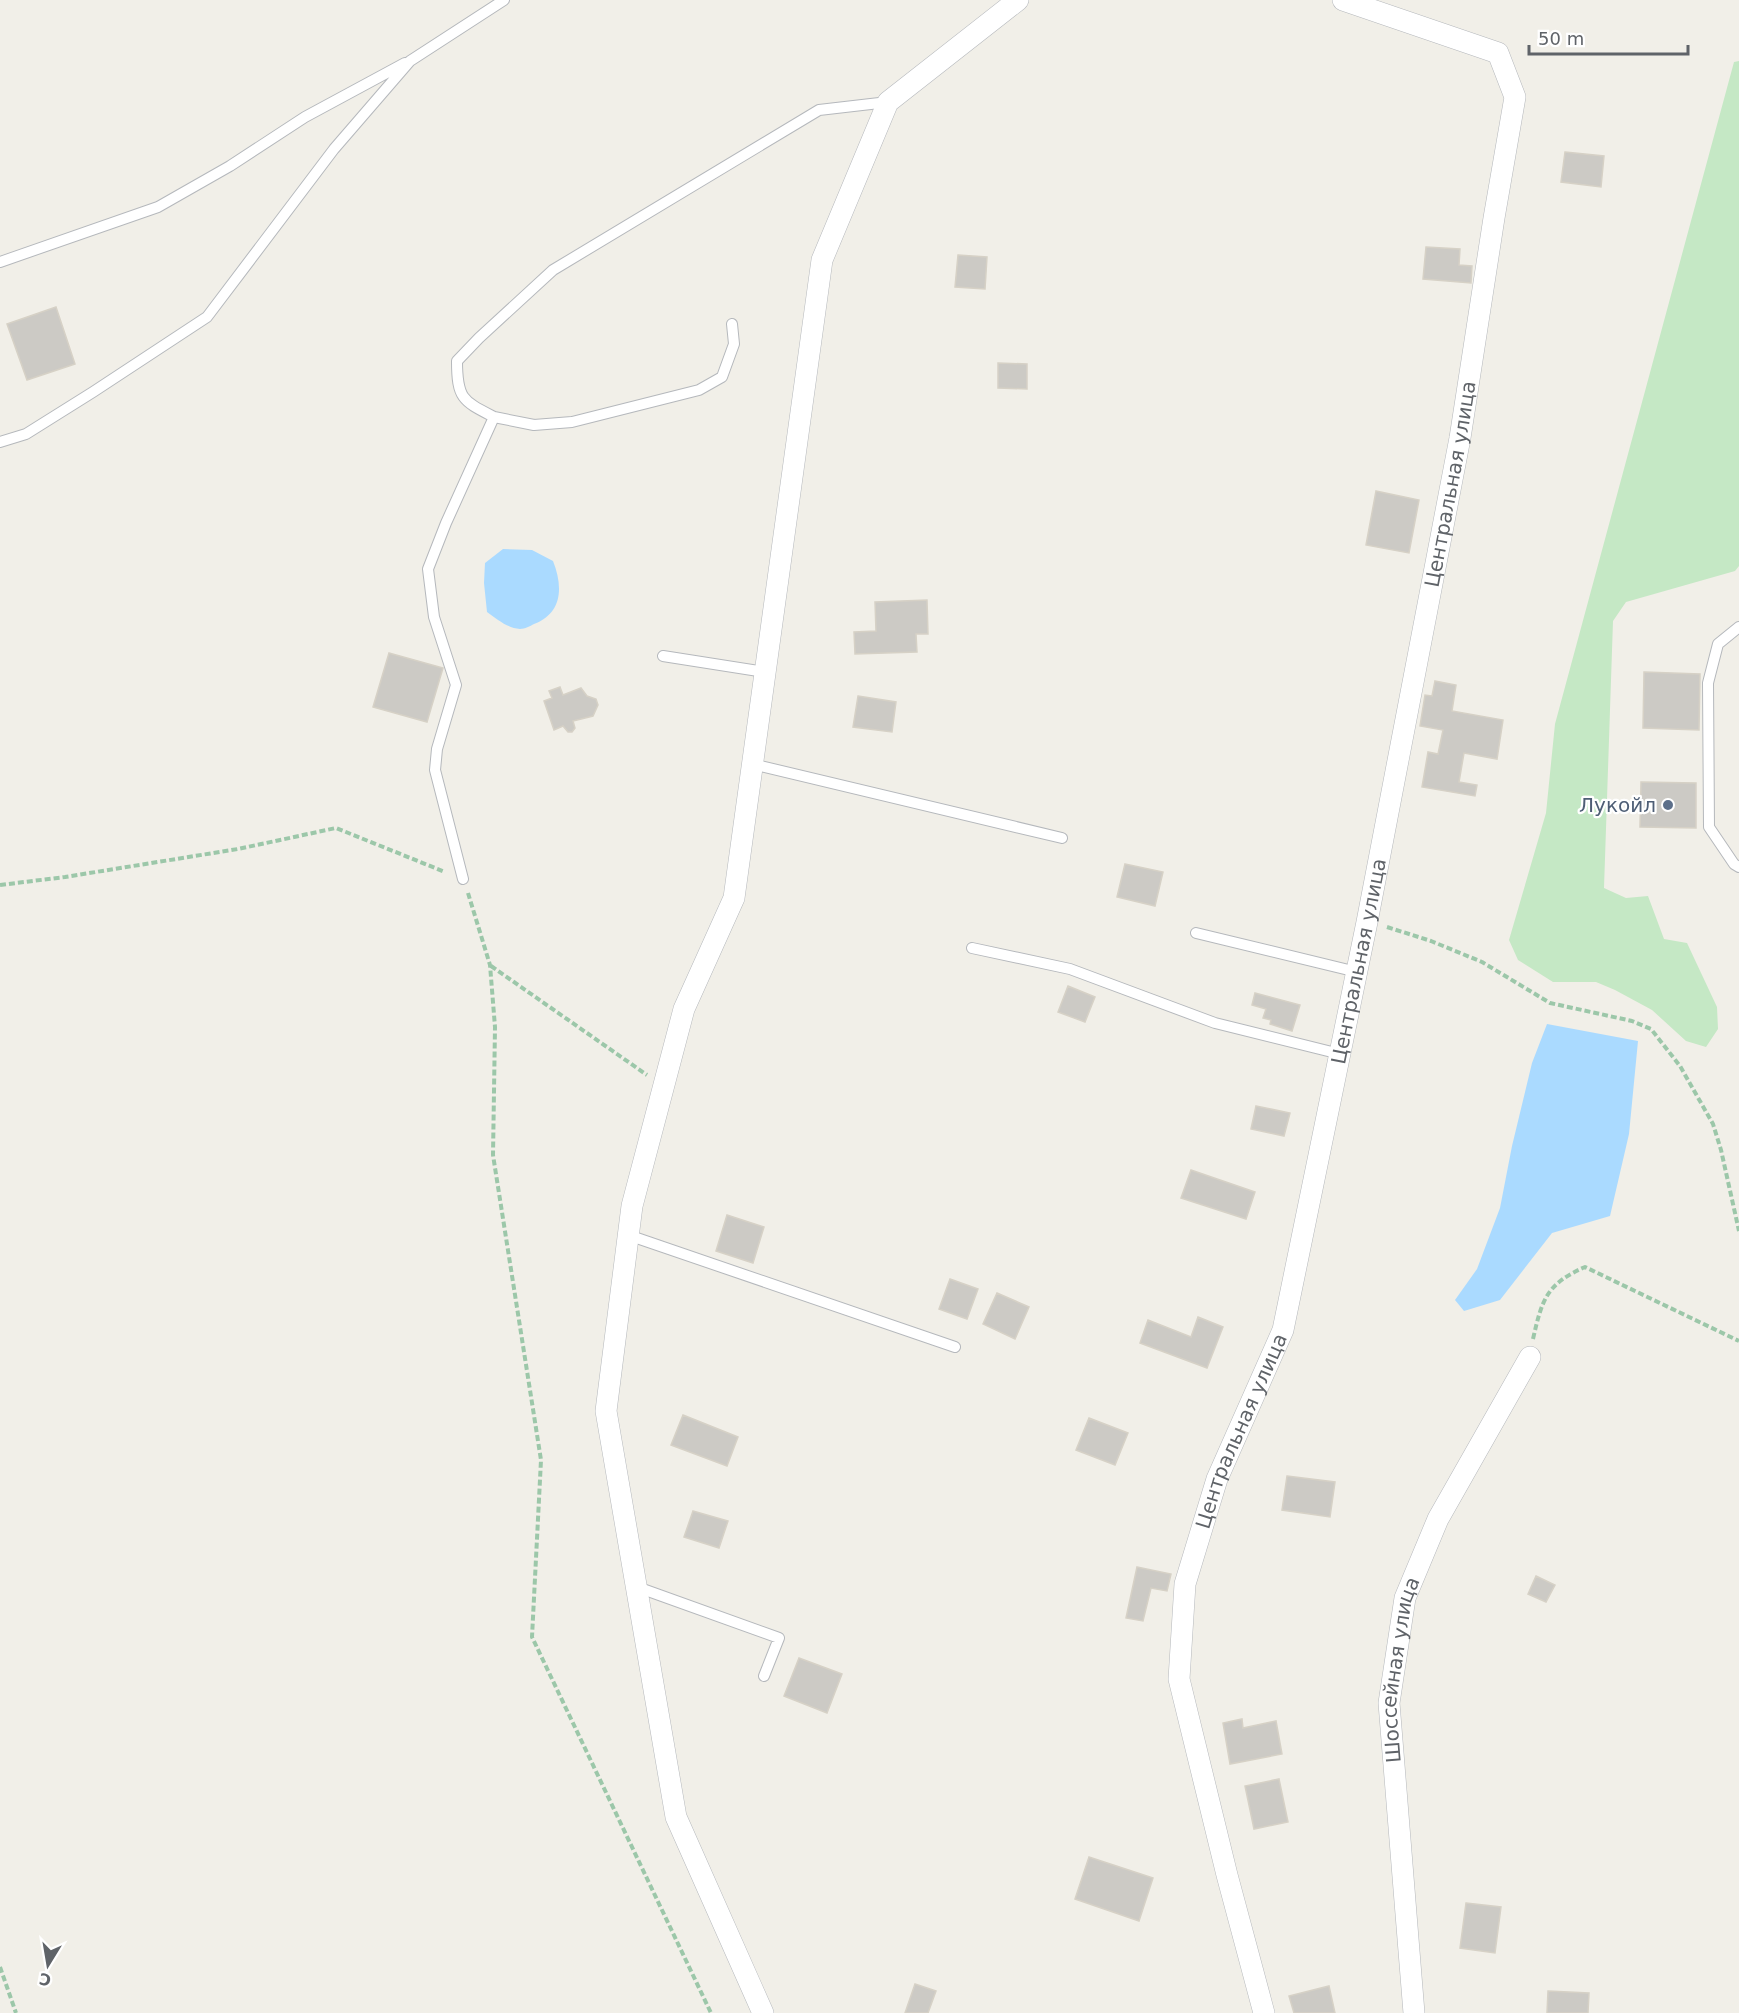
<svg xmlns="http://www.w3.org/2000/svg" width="1739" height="2013" font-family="'DejaVu Sans',sans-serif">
  <rect width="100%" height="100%" fill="#f1efe8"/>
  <path fill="#c5e8c5" d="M1739 61V566L1735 571 1626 602 1613 621 1604 888 1626 898 1648 896 1664 939 1687 943 1717 1007 1718 1029 1706 1047 1686 1041 1652 1010 1615 990 1596 982H1553L1518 960 1509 940 1546 813 1555 724 1734 62Z"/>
  <path fill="#aadaff" d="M503 549 532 550 553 561C563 586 563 613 534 624 530 626 525 629 520 629 507 628 497 619 487 612L484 583 485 563Z
    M1547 1024 1638 1041 1629 1134 1610 1216 1552 1233 1500 1300 1464 1311 1455 1300 1477 1269 1500 1208 1512 1146 1532 1063Z"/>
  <path fill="#cccac5" stroke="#d6d1c6" stroke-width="1.5" d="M1565 152 1604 156 1601 187 1561 182Z
    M1426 247 1460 249 1459 265 1472 266 1471 283 1423 279Z
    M958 255 987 257 985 289 955 287Z
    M56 307 75 364 27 380 7 324Z
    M998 363 1027 364V389L998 388Z
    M1376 491 1419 500 1409 553 1366 545Z
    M927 600 928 634H916L917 652 855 654 854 632 876 631 875 602Z
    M389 653 443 668 427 722 373 707Z
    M1644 672 1700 674 1699 730 1643 728Z
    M1435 681 1456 685 1452 711 1503 720 1497 759 1464 753 1459 782 1477 785 1475 796 1422 787 1428 752 1438 754 1443 730 1420 726 1425 695 1432 696Z
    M560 687 563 695 581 688 587 696 596 699 598 705 593 716 573 721 575 728 572 732H568L563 726 554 730 544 701 552 698 549 691Z
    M858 696 896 702 892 732 853 727Z
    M1641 782 1696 783V828L1640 827Z
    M1125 864 1163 872 1155 906 1117 897Z
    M1068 986 1095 997 1085 1022 1058 1012Z
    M1255 993 1300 1005 1292 1031 1270 1024 1271 1020 1263 1018 1266 1009 1252 1005Z
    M1256 1106 1290 1113 1284 1136 1251 1129Z
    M1191 1170 1255 1192 1246 1219 1181 1198Z
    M727 1215 764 1227 753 1263 716 1251Z
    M950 1279 978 1289 967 1319 939 1309Z
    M997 1293 1029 1307 1015 1339 983 1324Z
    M1198 1317 1223 1327 1207 1368 1140 1343 1148 1320 1191 1337Z
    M683 1415 738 1437 727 1466 671 1445Z
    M1089 1418 1128 1433 1115 1465 1076 1450Z
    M1287 1476 1335 1482 1330 1517 1282 1510Z
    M693 1511 728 1521 719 1548 684 1537Z
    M1137 1567 1171 1574 1167 1591 1151 1588 1143 1621 1126 1618Z
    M1536 1576 1555 1585 1546 1602 1528 1594Z
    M799 1658 842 1674 827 1713 784 1696Z
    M1242 1719 1243 1728 1276 1721 1282 1754 1230 1764 1223 1723Z
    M1279 1779 1288 1822 1254 1829 1245 1786Z
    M1089 1857 1153 1878 1139 1921 1075 1899Z
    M1466 1903 1501 1907 1495 1953 1460 1948Z
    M915 1984 936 1991 928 2013H905Z
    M1329 1986 1335 2013H1294L1289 1996Z
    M1548 1991 1589 1993 1588 2013H1547Z"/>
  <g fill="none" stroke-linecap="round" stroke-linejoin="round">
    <defs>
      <path id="lane" d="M0 262 158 207 230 166 305 117 405 63
        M494 417 534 425 572 422 699 390 722 377 734 344 732 324
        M0 442 26 434 93 392 207 317 334 149 410 61 504 0
        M1739 627 1718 644 1708 683 1709 827 1734 864 1739 867
        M663 656 765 672
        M752 764 1062 838
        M463 879 435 770 437 749 456 685 434 617 428 569 446 523 494 417C463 401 457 399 457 361L479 338 553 270 819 110 888 102
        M1196 933 1357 972
        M972 948 1070 969 1215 1023 1340 1054
        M628 1235 955 1347
        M637 1587 779 1638 764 1676"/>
      <g id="street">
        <path d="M763 2013 676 1817 606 1411 632 1206 684 1009 734 898 822 260 888 102 1018 0"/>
        <path id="s1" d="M1264 2013 1227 1875 1179 1679 1185 1584 1217 1479 1283 1330 1367 922 1460 438 1494 218 1515 97 1498 53 1343 0"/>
        <path id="s2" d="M1414 2013 1389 1703 1405 1598 1438 1519 1530 1357"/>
      </g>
    </defs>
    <use href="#lane" stroke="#b5b8bc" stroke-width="12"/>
    <use href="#street" stroke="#b5b8bc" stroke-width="22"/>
    <path stroke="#9cc7a9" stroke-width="4" stroke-dasharray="6 3" stroke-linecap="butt" d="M0 885 65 877 238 849 336 828 445 872
      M468 893 490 965 495 1027 493 1155 541 1460 532 1637 711 2013
      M1387 927 1431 941 1482 962 1550 1003 1632 1021 1651 1029 1680 1066 1713 1124 1721 1150 1739 1231
      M491 966 647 1075
      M1533 1339C1542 1300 1546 1284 1585 1267L1739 1341
      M0 1967 16 2013"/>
    <use href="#lane" stroke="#fff" stroke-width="10"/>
    <use href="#street" stroke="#fff" stroke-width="21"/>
  </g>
  <circle fill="#5c6f8a" stroke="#fff" stroke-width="2" cx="1668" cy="805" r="6"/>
  <g text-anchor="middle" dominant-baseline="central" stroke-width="4.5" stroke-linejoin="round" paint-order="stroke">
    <g font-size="20" fill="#5f6368" stroke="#fff">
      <text stroke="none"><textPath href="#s1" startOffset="1575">Центральная улица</textPath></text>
      <text stroke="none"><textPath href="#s1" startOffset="1089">Центральная улица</textPath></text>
      <text stroke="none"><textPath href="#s1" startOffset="603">Центральная улица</textPath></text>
      <text stroke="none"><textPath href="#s2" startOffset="345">Шоссейная улица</textPath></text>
    </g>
    <g font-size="20" fill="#4e5e75" stroke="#fff" text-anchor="end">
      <text x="1656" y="805">Лукойл</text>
    </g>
  </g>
  <g transform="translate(48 1965) rotate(191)" stroke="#ffffff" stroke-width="4.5" paint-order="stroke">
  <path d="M0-4.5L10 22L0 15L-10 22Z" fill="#5f6368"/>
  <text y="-9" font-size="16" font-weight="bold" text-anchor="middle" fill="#5f6368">С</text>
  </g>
  <path d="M1529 45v9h159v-9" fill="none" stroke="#5f6368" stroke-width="3"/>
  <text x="1538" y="45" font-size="18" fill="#5f6368" stroke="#ffffff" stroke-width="4.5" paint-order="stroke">50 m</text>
</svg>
